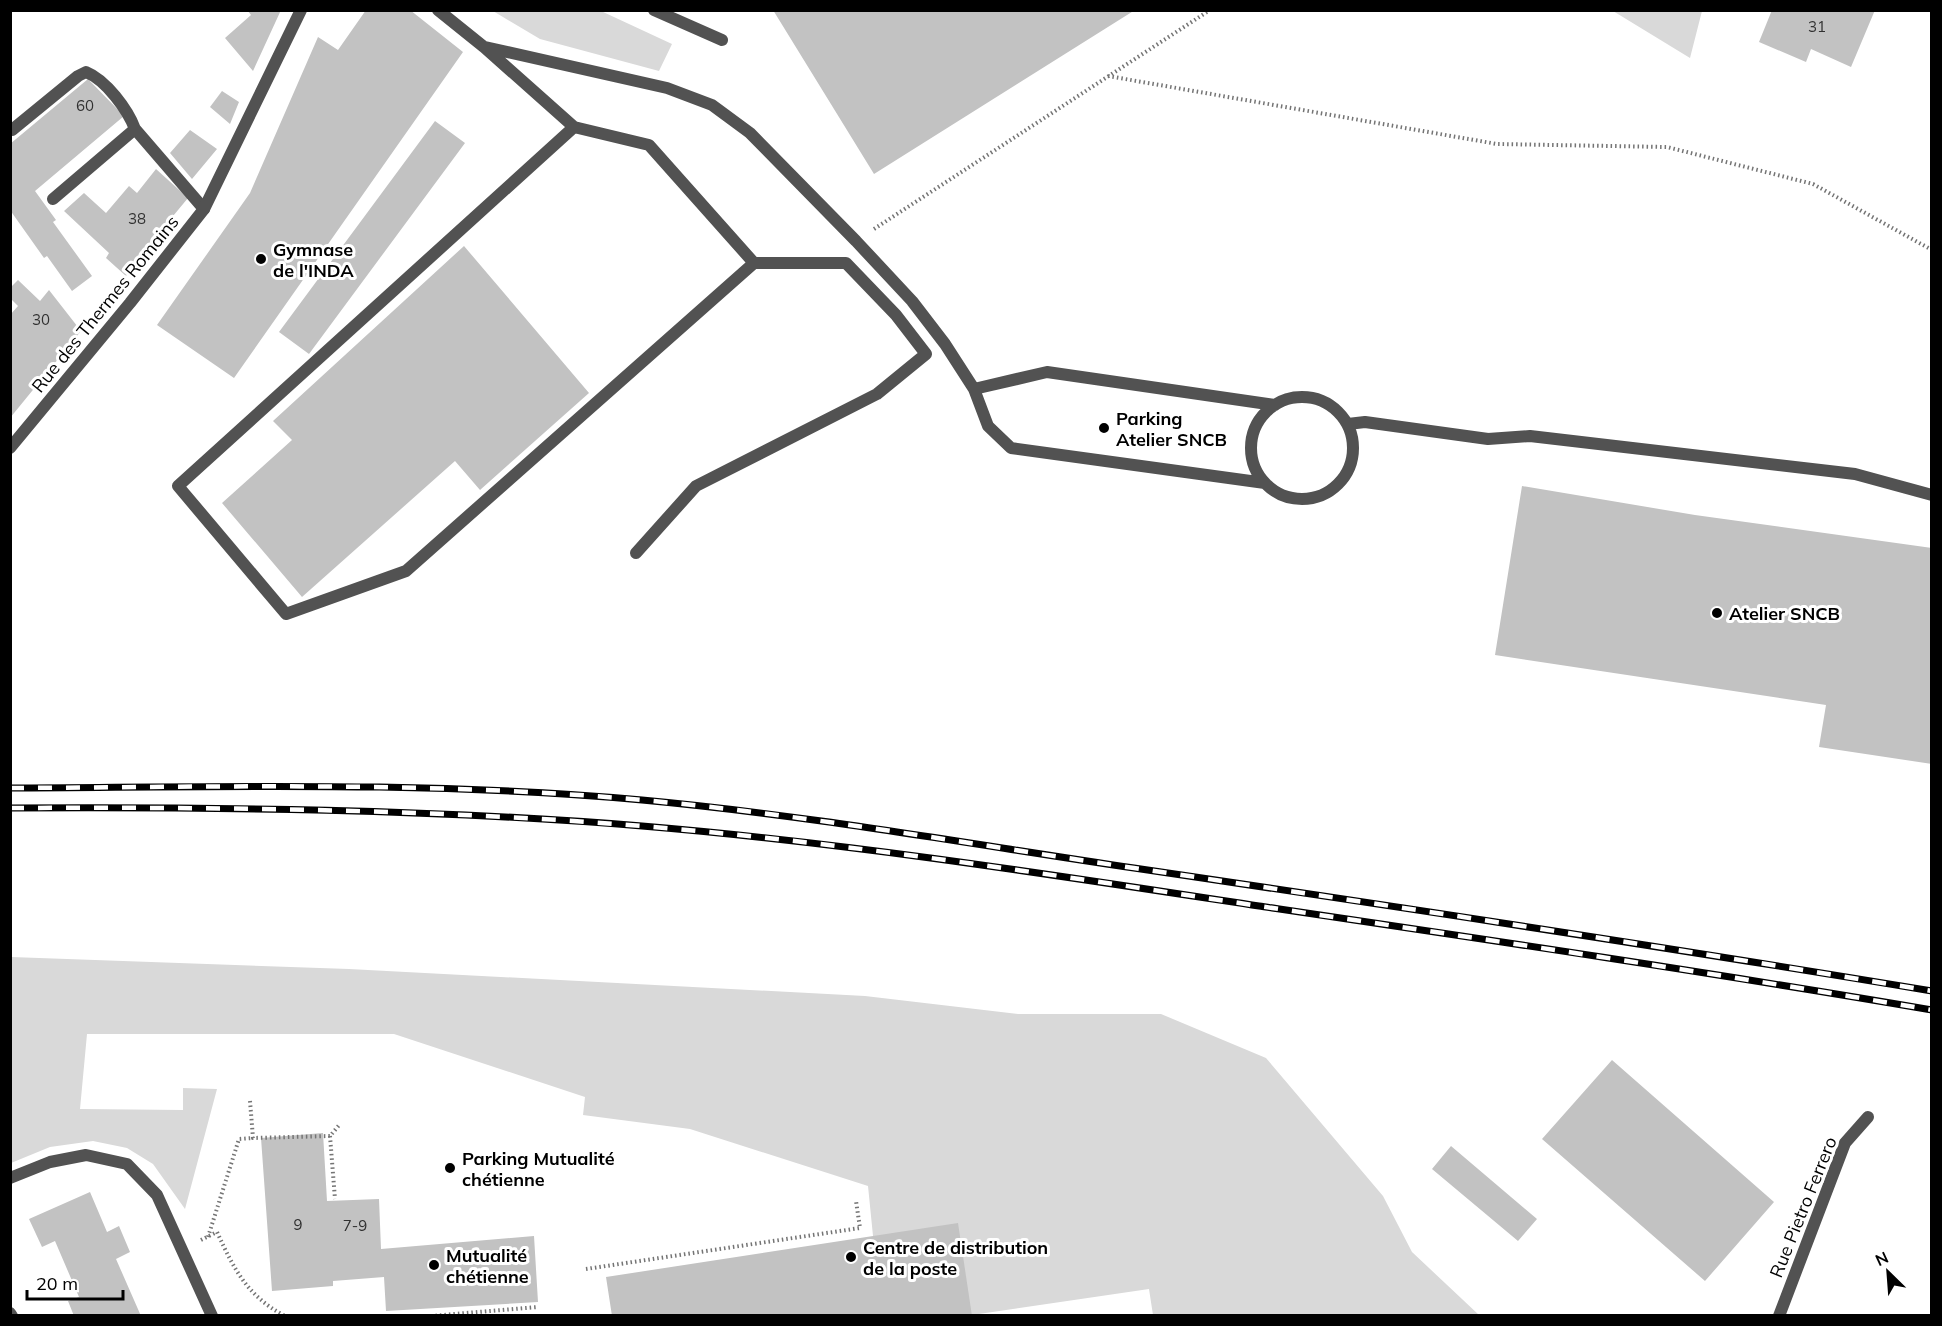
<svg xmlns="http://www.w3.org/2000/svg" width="1942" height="1326" font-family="Mulish,sans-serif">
  <rect width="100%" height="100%" fill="#fff"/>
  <path fill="#d9d9d9" d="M493 11H601L672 44 659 71 540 39Z
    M1613 11H1702L1690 58Z
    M11 957 349 969 865 996 1018 1014H1161L1266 1058 1383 1196 1412 1252 1479 1315H1153L1149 1289 972 1315 873 1236 868 1186 690 1129 583 1115 585 1097 394 1034H87L80 1109 183 1110V1088L217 1089 185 1209 153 1164 127 1148 93 1141 50 1147 11 1163Z"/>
  <path fill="#c2c2c2" d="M247 10H281L253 71 225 38 251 15Z
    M366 10H410L463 52 234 378 157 325 250 193 318 37 338 50Z
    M773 10H1135L874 174Z
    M1772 10H1875L1851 67 1811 49 1806 62 1759 42Z
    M88 79 124 116 35 191 56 220 53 222 92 276 72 291 47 256 44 258 10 210V144Z
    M222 91 239 102 230 124 210 107Z
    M435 121 465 143 309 354 279 332Z
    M190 130 217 149 192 179 170 153Z
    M156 169 188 198 144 251 126 276 106 258 109 253 64 211 84 193 106 213 129 186 137 193Z
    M464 246 589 393 480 490 455 461 302 597 222 503 292 440 273 421Z
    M18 280 40 301 49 290 81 331 10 418V315L18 306 10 298V288Z
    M1522 486 1695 515 1932 548V764L1819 747 1826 705 1495 655Z
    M1612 1060 1774 1202 1705 1281 1542 1139Z
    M323 1133 327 1201 379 1199 381 1249 534 1236 538 1302 386 1311 384 1277 333 1281V1286L272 1291 261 1138Z
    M1451 1146 1537 1219 1518 1241 1432 1169Z
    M90 1192 107 1232 119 1226 130 1252 116 1259 141 1316H74L68 1301 79 1297 55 1241 42 1247 29 1219Z
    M958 1223 972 1316H612L606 1277Z"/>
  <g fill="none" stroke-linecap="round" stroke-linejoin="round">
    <path stroke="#747474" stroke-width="4" stroke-dasharray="1.5 3" stroke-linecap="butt" d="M1108 76 1497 144 1667 147 1813 184 1932 250
      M874 229 1210 10
      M250 1101 253 1138 330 1136 340 1124
      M330 1136 335 1199
      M208 1237 239 1139 253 1138
      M201 1240 217 1232C234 1269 247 1296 285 1316
      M586 1269 860 1228 856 1201
      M431 1316 538 1307"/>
    <path stroke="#525252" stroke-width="12" d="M438 10 484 47 574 127 649 145 754 263 406 571 286 614 178 486 574 127
      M654 10 722 40
      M485 47 667 88 712 105 750 133 856 241 912 301 945 344 974 389 988 426 1011 448 1265 483
      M12 130 78 76 86 72C106 80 128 110 135 129
      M53 199 135 129 204 209
      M974 389 1047 372 1275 405
      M1251 448a51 51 0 1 1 102 0a51 51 0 1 1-102 0Z
      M1348 424 1365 422 1488 439 1530 436 1855 474 1932 495
      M636 553 696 486 877 394 926 354 896 315 846 263H754
      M10 1313 12 1316"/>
    <path stroke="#525252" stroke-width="12" d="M10 448 130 303 204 209 301 10
      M10 1178 50 1162 86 1155 127 1164 157 1195 212 1316
      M1779 1316 1845 1143 1868 1117"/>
    <defs>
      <path id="rail" d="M10 788C221 787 433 781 642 800 807 815 970 844 1134 868 1400 907 1666 947 1932 991
        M10 808C221 807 432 809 642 826 849 843 1054 875 1259 906 1483 939 1708 972 1932 1010"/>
    </defs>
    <use href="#rail" stroke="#000" stroke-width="7"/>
    <use href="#rail" stroke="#fff" stroke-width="4.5" stroke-dasharray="14" stroke-linecap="butt"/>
  </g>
  <g fill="#000" stroke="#fff" stroke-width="2">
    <circle cx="261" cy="259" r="6"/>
    <circle cx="1104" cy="428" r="6"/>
    <circle cx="1717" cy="613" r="6"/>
    <circle cx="450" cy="1168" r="6"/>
    <circle cx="851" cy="1257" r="6"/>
    <circle cx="434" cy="1265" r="6"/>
  </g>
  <g text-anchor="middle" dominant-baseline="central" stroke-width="6" stroke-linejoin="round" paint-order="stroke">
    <g font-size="15" fill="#303030">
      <text x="1817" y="26">31</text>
      <text x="85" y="105">60</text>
      <text x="137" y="218">38</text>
      <text x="41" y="319">30</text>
      <text x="298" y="1224">9</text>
      <text x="355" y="1225">7-9</text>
    </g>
    <g font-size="18" font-weight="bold" fill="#000" stroke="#fff" text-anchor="start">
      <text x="273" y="249">Gymnase<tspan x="273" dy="21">de l'INDA</tspan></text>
      <text x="1116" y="418">Parking<tspan x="1116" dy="21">Atelier SNCB</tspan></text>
      <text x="1729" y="613">Atelier SNCB</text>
      <text x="462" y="1158">Parking Mutualité<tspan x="462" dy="21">chétienne</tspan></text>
      <text x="863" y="1247">Centre de distribution<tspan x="863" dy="21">de la poste</tspan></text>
      <text x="446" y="1255">Mutualité<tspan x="446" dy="21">chétienne</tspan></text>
    </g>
    <g font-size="18" fill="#000" stroke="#fff">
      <text transform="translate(105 304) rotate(-51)">Rue des Thermes Romains</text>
      <text transform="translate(1803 1207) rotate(-68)">Rue Pietro Ferrero</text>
    </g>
  </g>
  <rect width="1942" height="1326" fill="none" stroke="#000000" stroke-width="24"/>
  <g transform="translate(1888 1272) rotate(335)" stroke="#ffffff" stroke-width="4.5" paint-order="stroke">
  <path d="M0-4.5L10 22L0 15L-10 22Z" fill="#000000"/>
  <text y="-9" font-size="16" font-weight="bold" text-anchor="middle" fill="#000000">N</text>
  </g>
  <path d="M27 1290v9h96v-9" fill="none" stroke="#000000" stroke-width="3"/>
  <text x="36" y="1290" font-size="18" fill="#000000" stroke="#ffffff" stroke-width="4.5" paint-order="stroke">20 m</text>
</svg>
